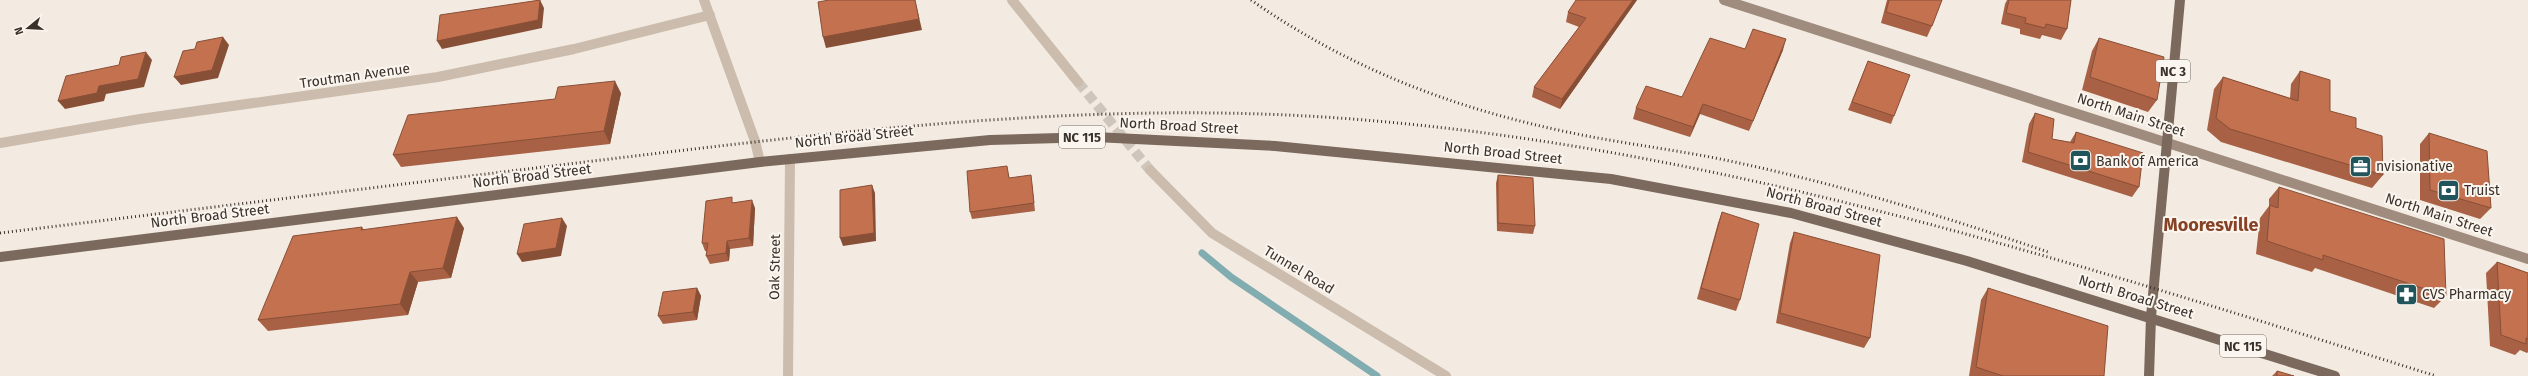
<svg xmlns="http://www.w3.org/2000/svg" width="2528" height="376" font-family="'Fira Sans',sans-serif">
  <rect width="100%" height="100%" fill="#f3ebe1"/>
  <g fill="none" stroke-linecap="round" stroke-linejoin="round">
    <path stroke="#81acb0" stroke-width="7" d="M1202 253 1231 277 1377 376"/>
    <path stroke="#cec6bd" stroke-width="10" stroke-dasharray="10 5" stroke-linecap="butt" d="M1078 82 1150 170"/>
    <path stroke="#cbbcad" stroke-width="10" d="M704 0 755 141 760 162
      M1012 0 1078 82
      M0 143 140 119 438 77 574 49 710 15
      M1150 170 1212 233 1446 376
      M788 376 790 159"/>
    <path stroke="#9f8c7e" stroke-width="10" d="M1724 0 2528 259"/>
    <path stroke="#7b695d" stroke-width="10" d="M0 257 760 162 990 140 1095 137 1275 146 1611 179 1791 213 1967 261 2335 376
      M2149 376 2151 317 2180 0"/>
    <path stroke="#3a312b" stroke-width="3" stroke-dasharray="1 3" stroke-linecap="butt" d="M1251 0C1351 70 1458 110 1577 134 1631 145 1686 151 1739 163 1845 186 1946 217 2048 252
      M0 233C206 208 412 183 618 158 852 130 1088 102 1324 117 1707 142 2072 262 2436 376"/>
  </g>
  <path fill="#a86144" d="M1637 0 1560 109 1532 97 1534 87 1579 27 1566 22 1568 12Z
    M1887 0H1942L1932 26 1927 37 1881 23Z
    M2007 0H2071L2067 29 2061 40 2042 35 2040 39 2020 34V29L2001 24 2005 4Z
    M2099 38 2157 100 2148 112 2082 90 2092 51Z
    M1745 49 1783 50 1749 131 1700 114 1690 137 1633 119 1636 108 1682 97Z
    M1868 61 1894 116 1891 124 1848 110Z
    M2300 71 2330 111 2356 128 2383 175 2372 188 2221 142 2207 130 2214 89 2223 77 2290 98 2291 84Z
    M621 93 610 144 401 167 393 155 555 99Z
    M2035 113 2052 139 2070 142 2076 132 2139 187 2132 197 2022 162 2029 124Z
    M2429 133 2491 208 2480 219 2420 200V144Z
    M1009 174V178L1032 183 1035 211 972 219 970 212Z
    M1498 175 1535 226 1533 234 1497 231 1496 183Z
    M2279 187 2446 296 2434 308 2315 268 2312 272 2256 254 2260 218 2269 206V199Z
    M734 202 755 208 753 246 730 249 729 261 710 264 706 256 707 251H705L702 243Z
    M1722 212 1740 300 1736 311 1697 299 1718 223Z
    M362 227 364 230 464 228 451 278 418 282 408 315 268 331 258 320Z
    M1794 232 1870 338 1864 348 1776 323 1790 243Z
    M2497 262 2528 273V352L2527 353 2520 350 2515 355 2490 346 2486 273Z
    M697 288 701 296 697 320 663 324 658 316Z
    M1988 288 2104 376H1969L1981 300Z
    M2277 371 2294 376H2272Z"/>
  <path fill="#884f37" d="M540 0 544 8 542 28 442 49 437 41Z
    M915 0 922 30 826 48 823 37Z
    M1633 0H1637L1560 109 1562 99Z
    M223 37 229 45 218 78 181 85 174 77Z
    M1786 39 1783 50 1749 131 1753 121Z
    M146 52 152 60 144 87 106 94 104 101 65 109 58 101Z
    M615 81 621 93 610 144 604 131Z
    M1703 104 1700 114 1690 137 1693 127Z
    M872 185 875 193 876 241 843 246 840 238Z
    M752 200 755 208 753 246 749 238Z
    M457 217 464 228 451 278 443 268Z
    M562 218 567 226 561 256 522 262 517 254Z
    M727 241 730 249 729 261 726 253Z
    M410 272 418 282 408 315 400 304Z
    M697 288 701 296 697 320 693 312Z"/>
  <path fill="#c3714f" stroke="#884f37" d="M540 0 538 20 437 41 440 15Z
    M829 0H915L919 19 823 37 818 2Z
    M1576 0H1633L1562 99 1534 87 1586 18 1568 12Z
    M1889 0H1942L1932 26 1886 12Z
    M2009 0H2071L2067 29 2046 24 2045 28 2025 23 2026 18 2006 13Z
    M1753 29 1786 39 1753 121 1703 104 1693 127 1636 108 1646 86 1682 97 1710 38 1745 49Z
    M223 37 212 70 174 77 183 51 195 49 197 42Z
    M2099 38 2164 57 2157 100 2090 77Z
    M146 52 138 79 99 86 97 93 58 101 66 76 119 65 121 57Z
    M1868 61 1910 75 1894 116 1852 102Z
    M2300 71 2330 80V111L2356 118V128L2382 136 2383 175 2230 129 2216 118 2223 77 2298 101Z
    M615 81 604 131 393 155 408 115 555 99 558 87Z
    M2035 113 2054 119 2052 139 2074 143 2076 132 2143 153 2139 187 2028 152Z
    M2429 133 2487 151 2491 208 2430 190Z
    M1007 166 1009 178 1031 175 1034 203 970 212 967 171Z
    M1498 175 1533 178 1535 226 1498 223Z
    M872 185 874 233 840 238V190Z
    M2279 187 2444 239 2446 296 2323 255V260L2267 241 2270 205 2278 208Z
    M732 197V203L752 200 749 238 727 241 726 253 706 256 708 243H702L706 201Z
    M1722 212 1759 224 1740 300 1701 288Z
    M457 217 443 268 410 272 400 304 258 320 293 236 362 227 361 230Z
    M562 218 556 248 517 254 524 224Z
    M1794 232 1880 255 1870 338 1780 313Z
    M2497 262 2528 273V339L2526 338V344L2501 335Z
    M697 288 693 312 658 316 663 292Z
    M1988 288 2108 326 2104 376H2003L1976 367Z
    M2277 371 2294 376H2277Z"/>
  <defs>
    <symbol id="bank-square" viewBox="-11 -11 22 22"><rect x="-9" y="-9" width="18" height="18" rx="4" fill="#21555b" stroke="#faf5ee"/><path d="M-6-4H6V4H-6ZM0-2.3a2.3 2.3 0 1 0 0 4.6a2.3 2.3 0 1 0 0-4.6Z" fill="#fff"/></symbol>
    <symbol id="office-square" viewBox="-11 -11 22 22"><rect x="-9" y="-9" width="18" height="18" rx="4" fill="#21555b" stroke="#faf5ee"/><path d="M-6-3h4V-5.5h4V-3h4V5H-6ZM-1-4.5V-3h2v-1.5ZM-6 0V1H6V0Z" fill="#fff"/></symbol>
    <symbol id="pharmacy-square" viewBox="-11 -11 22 22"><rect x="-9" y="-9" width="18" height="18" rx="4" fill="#21555b" stroke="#faf5ee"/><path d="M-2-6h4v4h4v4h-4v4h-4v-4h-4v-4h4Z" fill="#fff"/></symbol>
  </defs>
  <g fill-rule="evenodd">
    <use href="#bank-square" x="2068" y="148" width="25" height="25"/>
    <use href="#office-square" x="2348" y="154" width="25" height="25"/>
    <use href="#bank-square" x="2436" y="178" width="25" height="25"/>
    <use href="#pharmacy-square" x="2394" y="282" width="25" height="25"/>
  </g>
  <g text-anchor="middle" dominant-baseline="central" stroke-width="4" stroke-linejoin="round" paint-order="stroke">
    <g fill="#faf5ee" stroke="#746c66" stroke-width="1">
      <rect x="2156" y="60" width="34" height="22" rx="3"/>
      <rect x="1059" y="126" width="46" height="22" rx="3"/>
      <rect x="2220" y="335" width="46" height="22" rx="3"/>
    </g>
    <g font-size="13" font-weight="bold" fill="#3a312b">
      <text x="2173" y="71">NC 3</text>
      <text x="1082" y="137">NC 115</text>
      <text x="2243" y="346">NC 115</text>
    </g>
    <g font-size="14" fill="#3a312b" stroke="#faf5ee">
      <text transform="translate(355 76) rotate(-8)">Troutman Avenue</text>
      <text transform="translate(2131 115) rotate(18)">North Main Street</text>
      <text transform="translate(1179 126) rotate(3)">North Broad Street</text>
      <text transform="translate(854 137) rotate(-6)">North Broad Street</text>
      <text transform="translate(1503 153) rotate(6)">North Broad Street</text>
      <text transform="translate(532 176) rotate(-7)">North Broad Street</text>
      <text transform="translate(1824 207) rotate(15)">North Broad Street</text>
      <text transform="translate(2439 215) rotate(18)">North Main Street</text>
      <text transform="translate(210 216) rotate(-7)">North Broad Street</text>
      <text transform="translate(775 267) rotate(-89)">Oak Street</text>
      <text transform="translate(1299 270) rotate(31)">Tunnel Road</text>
      <text transform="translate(2136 297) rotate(17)">North Broad Street</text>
    </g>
    <g font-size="14" fill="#3a312b" stroke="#faf5ee" text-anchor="start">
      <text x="2096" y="161">Bank of America</text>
      <text x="2376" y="166">nvisionative</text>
      <text x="2464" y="190">Truist</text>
      <text x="2422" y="294">CVS Pharmacy</text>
    </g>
    <g font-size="18" font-weight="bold" fill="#874226" stroke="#faf5ee">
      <text x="2211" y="225">Mooresville</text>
    </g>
  </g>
  <g transform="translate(28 28) rotate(252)" stroke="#faf5ee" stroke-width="3" paint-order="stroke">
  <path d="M0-3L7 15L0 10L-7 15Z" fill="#3a312b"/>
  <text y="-6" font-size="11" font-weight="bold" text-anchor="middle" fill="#3a312b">N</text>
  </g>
</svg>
